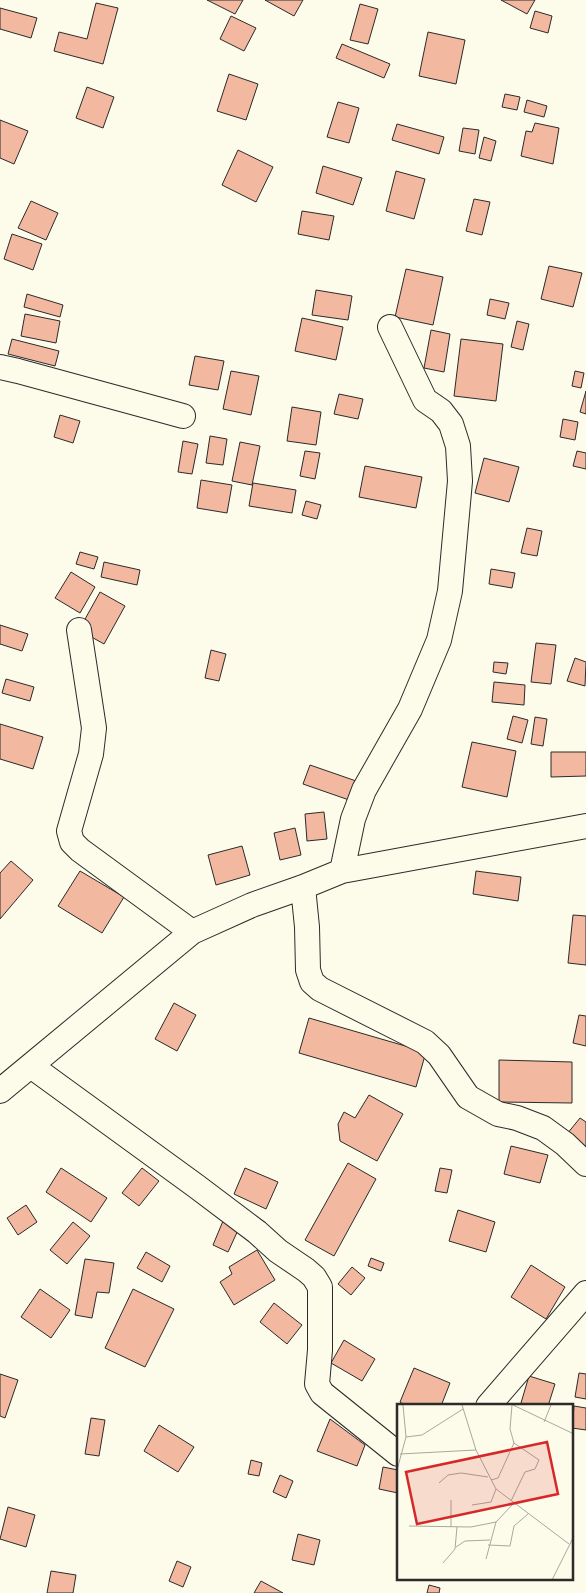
<svg xmlns="http://www.w3.org/2000/svg" width="586" height="1593" font-family="'Fira Sans',sans-serif">
  <rect width="100%" height="100%" fill="#fdfbea"/>
  <path fill="#f2b8a0" stroke="#2b2b2b" d="M207 0H243L235 14Z
    M265 0H303L294 16Z
    M501 0H535L527 14Z
    M96 3 118 8 103 64 54 51 59 32 87 39Z
    M360 4 378 9 368 44 350 40Z
    M0 8 37 18 31 38 0 29Z
    M535 11 552 16 548 33 530 28Z
    M231 16 256 28 244 51 220 39Z
    M428 32 465 40 456 84 419 76Z
    M342 44 390 64 384 78 336 58Z
    M229 74 258 84 246 120 217 111Z
    M87 87 114 97 103 128 76 118Z
    M505 94 520 97 517 110 502 107Z
    M527 100 547 106 544 117 524 112Z
    M338 102 359 108 349 143 327 137Z
    M0 120 28 131 14 164 0 158Z
    M535 123 559 128 553 164 521 156 526 131 532 132Z
    M397 124 444 137 439 154 392 140Z
    M463 128 479 130 475 154 459 151Z
    M484 137 496 141 491 161 479 158Z
    M238 150 273 167 256 202 222 185Z
    M323 166 362 178 353 205 316 193Z
    M396 171 425 179 414 219 386 211Z
    M474 199 490 202 482 235 466 231Z
    M31 201 58 213 46 240 18 228Z
    M302 211 334 216 329 240 298 234Z
    M12 234 42 244 33 270 4 259Z
    M549 266 582 273 573 307 541 299Z
    M406 269 443 277 433 325 395 317Z
    M316 290 352 296 348 320 312 315Z
    M27 294 63 305 60 317 24 307Z
    M490 299 509 303 505 319 487 315Z
    M25 314 60 321 56 343 21 336Z
    M302 318 343 327 336 360 295 351Z
    M517 321 529 324 523 350 511 347Z
    M431 330 450 334 444 372 424 368Z
    M12 339 59 351 55 366 8 354Z
    M461 339 503 344 496 401 454 396Z
    M195 356 224 361 218 390 189 385Z
    M231 371 259 376 251 415 223 409Z
    M575 371 584 373 581 388 572 386Z
    M586 391V414L580 412Z
    M339 394 363 399 358 419 334 414Z
    M292 407 321 412 316 445 287 441Z
    M60 415 80 421 73 443 54 437Z
    M563 419 578 422 575 440 560 437Z
    M210 436 227 439 223 465 206 463Z
    M183 441 198 444 192 474 178 472Z
    M240 442 260 446 252 485 232 481Z
    M305 451 320 453 315 479 300 476Z
    M577 451 586 453V469L573 466Z
    M484 458 519 467 509 502 475 493Z
    M365 466 422 477 416 508 359 497Z
    M201 480 232 485 227 513 197 508Z
    M253 483 296 490 292 513 249 506Z
    M306 501 321 505 317 519 302 515Z
    M527 528 542 531 537 556 521 553Z
    M80 552 98 557 94 569 76 564Z
    M104 562 140 570 137 585 101 577Z
    M491 569 515 573 512 588 489 584Z
    M71 572 95 587 80 613 55 598Z
    M100 592 125 606 104 644 79 630Z
    M0 625 28 634 22 651 0 644Z
    M536 643 556 645 551 684 531 682Z
    M211 650 226 654 219 681 205 678Z
    M575 658 586 662 585 686 567 681Z
    M494 662 508 663 506 674 493 672Z
    M6 679 34 687 30 701 2 693Z
    M494 682 525 685 524 705 492 702Z
    M513 716 528 720 522 743 507 739Z
    M535 717 547 719 543 746 531 744Z
    M0 724 43 737 33 769 0 759Z
    M472 742 516 751 507 797 462 787Z
    M551 752H586V776L551 777Z
    M310 765 359 782 352 801 303 784Z
    M324 812 327 839 307 841 305 814Z
    M295 828 301 855 280 860 274 833Z
    M242 846 250 875 216 885 208 855Z
    M11 861 33 880 0 919V873Z
    M80 871 124 897 102 933 58 906Z
    M476 871 521 877 518 901 473 894Z
    M573 915 586 916V965L568 963Z
    M174 1003 196 1015 177 1051 155 1039Z
    M579 1015 586 1016V1046L573 1043Z
    M309 1018 426 1052 416 1087 299 1053Z
    M499 1060 572 1062V1103L499 1102Z
    M369 1095 403 1114 377 1161 340 1141 338 1124 344 1112 355 1118Z
    M580 1118 586 1122V1150L567 1134Z
    M511 1146 548 1155 540 1183 504 1174Z
    M348 1163 376 1179 334 1256 305 1240Z
    M61 1168 107 1198 91 1222 46 1192Z
    M142 1168 159 1181 139 1206 122 1193Z
    M245 1168 278 1182 266 1209 234 1194Z
    M440 1168 452 1170 447 1193 435 1191Z
    M26 1205 37 1222 18 1235 7 1218Z
    M458 1210 495 1222 486 1252 449 1241Z
    M223 1221 239 1228 228 1252 213 1245Z
    M73 1222 90 1236 67 1264 50 1250Z
    M257 1250 275 1280 234 1305 220 1282 232 1274 229 1267Z
    M146 1252 170 1266 162 1282 137 1268Z
    M371 1258 384 1263 381 1271 368 1266Z
    M85 1259 114 1263 109 1293 97 1292 92 1318 75 1315Z
    M531 1265 565 1287 546 1319 511 1297Z
    M352 1267 365 1278 351 1295 338 1284Z
    M40 1289 70 1310 51 1338 21 1317Z
    M133 1289 174 1309 145 1367 105 1348Z
    M274 1303 302 1325 287 1344 260 1322Z
    M344 1340 375 1359 362 1381 331 1363Z
    M414 1368 450 1383 441 1406H407L400 1402Z
    M579 1373 586 1374V1399L575 1397Z
    M0 1374 18 1380 5 1418 0 1416Z
    M529 1376 555 1384 548 1406H529L521 1403Z
    M574 1406 586 1408V1430L572 1428Z
    M91 1418 105 1420 99 1456 85 1454Z
    M330 1419 365 1445 357 1466 317 1451Z
    M159 1425 194 1447 178 1472 144 1451Z
    M251 1460 262 1463 259 1476 248 1474Z
    M383 1467 398 1470V1493L379 1489Z
    M280 1475 293 1481 286 1498 273 1492Z
    M8 1507 35 1515 26 1547 0 1539Z
    M298 1534 320 1540 314 1565 292 1560Z
    M177 1561 191 1567 183 1587 169 1581Z
    M51 1571 76 1575 73 1593H47Z
    M261 1581 283 1593H254Z
    M429 1585 440 1588 439 1593H427Z"/>
  <g fill="none" stroke-linecap="round" stroke-linejoin="round">
    <defs>
      <path id="minor" d="M0 367 18 371 183 416
        M79 630 94 728 91 754 69 831 72 842 80 850 192 932
        M342 871 353 819 364 790 410 709 439 640 450 591 460 481 458 446 451 424 441 411 425 400 390 327
        M303 887 307 927 308 970 312 982 320 989 425 1042 439 1055 468 1097 498 1114 517 1118 543 1128 565 1144 586 1164
        M31 1066 196 1186 257 1232 278 1251 306 1270 314 1277 320 1287V1350L317 1384 322 1393 398 1454
        M0 1091 192 932 252 905 303 887 342 871 586 826
        M488 1406 586 1293"/>
    </defs>
    <use href="#minor" stroke="#2b2b2b" stroke-width="26"/>
    <use href="#minor" stroke="#fdfbea" stroke-width="24"/>
  </g>
  <g transform="translate(397 1404)">
    <rect width="176" height="176" fill="#fdfbea"/>
    <path fill="none" stroke="#a9a89e" stroke-width="1" d="M65 1 79 46 99 85 172 140M116 1 177 30M147 18 154 1M9 33 25 31 66 5M3 50 79 46M0 66 9 33 6 1M94 76 101 74 117 39 113 25 115 1M42 79 51 71 64 69 91 73M114 97 128 68 138 65 142 56 117 39M75 101 94 98 99 85M12 122 74 123 99 118 117 99M54 123V96M91 141 113 142 117 122 131 110M59 143 68 137 93 136M89 155 99 118M46 159 58 145 60 123M155 176 177 132"/>
    <path fill="#d62828" fill-opacity="0.15" stroke="#d62828" stroke-width="2.5" d="M150 38 161 90 20 120 9 68Z"/>
    <rect width="176" height="176" fill="none" stroke="#2b2b2b" stroke-width="2.5"/>
  </g>
</svg>
